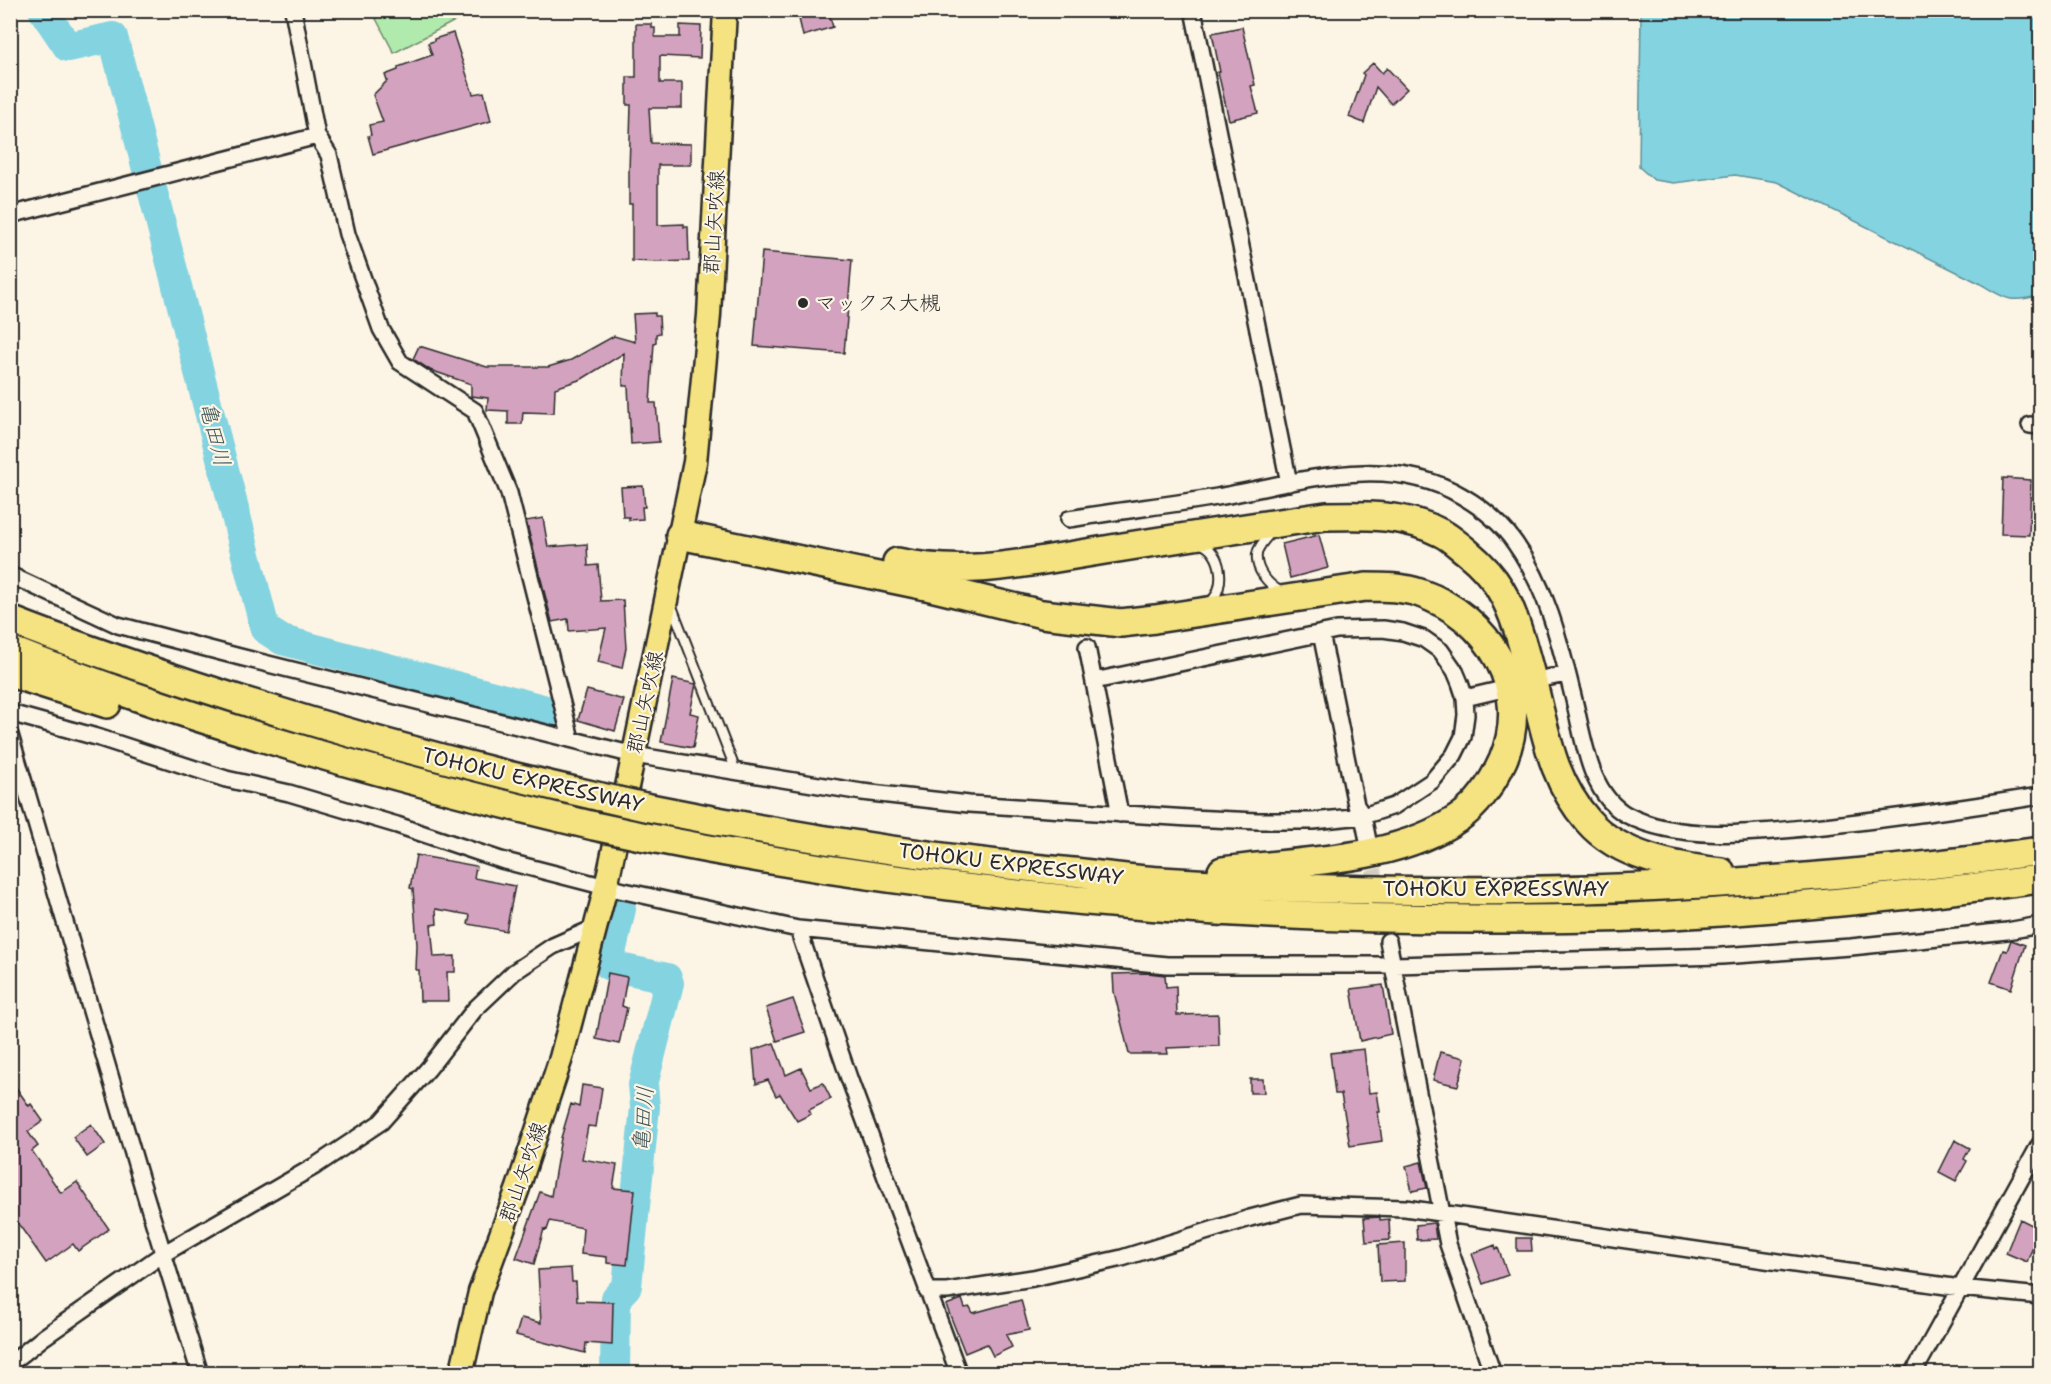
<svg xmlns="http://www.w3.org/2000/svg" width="2051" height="1384" font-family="'Shantell Sans','Klee One',sans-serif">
  <rect width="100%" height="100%" fill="#fcf5e5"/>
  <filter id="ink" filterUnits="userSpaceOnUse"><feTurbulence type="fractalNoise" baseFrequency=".0167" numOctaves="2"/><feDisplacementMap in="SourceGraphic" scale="12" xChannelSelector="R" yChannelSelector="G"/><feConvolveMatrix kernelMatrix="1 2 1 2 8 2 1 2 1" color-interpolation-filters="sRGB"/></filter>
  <g filter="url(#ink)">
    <path fill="#b1eaad" stroke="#6e8a6c" stroke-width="1.5" d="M372 11H489L472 12 394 53Z"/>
    <path fill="#84d3e0" stroke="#609098" stroke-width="1.5" d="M1641 11H2040V295C2010 304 2005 299 1979 283L1777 182 1735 175 1674 183 1654 180 1639 167Z"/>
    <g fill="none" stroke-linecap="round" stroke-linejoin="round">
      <path stroke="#84d3e0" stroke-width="30" d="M43 10 68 47 113 37 265 629 282 640 550 711
        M615 1374 616 1298 627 1286 645 1107 643 1085 669 983 667 978 610 966 609 962 621 909"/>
    </g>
    <path fill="#d3a2bf" stroke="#2b2b2b" stroke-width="1.5" d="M797 10H828L833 27 803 36Z
      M636 24H652V28H655V37H680V25L701 26 700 58 660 56V83H682V108H649L651 143 691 144V165H658V225L684 224V227H688L689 261 660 262 632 261V204H629V171L631 105H627V77H636Z
      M1242 27 1255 85 1251 86 1258 113 1229 120 1218 72H1220L1212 33Z
      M453 33 473 94 484 92 491 121 373 154 368 136 371 135 369 125 383 122 373 95 387 81 385 75 398 70V67L432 55 428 43 434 41V39Z
      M1373 63 1382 73 1387 68 1407 89 1391 104 1376 87 1364 123 1349 117 1364 75 1362 73Z
      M762 252 852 260 844 353 754 346Z
      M655 313V316H659L660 333 656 334V342L654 343 650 403H656L659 442 631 444 628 386H623L624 353 582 379 555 388 554 413 523 412 522 424H508V411L487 410 488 398 471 396V384L430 370 413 359 419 346 487 367H548L571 360 614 336 635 342 633 314Z
      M2003 478 2031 480 2029 535 2001 534Z
      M643 486 645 507H642L643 519 629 520V517H623L621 487Z
      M543 518 548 547 587 544 588 566 598 565 601 601 623 600 626 648 622 668 598 662 606 628 569 631 568 619 552 622 526 521Z
      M1319 535 1328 568 1290 578 1282 544Z
      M673 679 696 684 690 713 699 715 693 748 661 742Z
      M587 690 624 700 615 731 578 720Z
      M416 855 476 866 474 878 515 886 506 931 468 924 470 915 436 909 437 924 431 925 434 957 455 956V972H447L448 1001H420L419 970H416L417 945 413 889 410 888Z
      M2011 940 2025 945 2011 989 1991 982 2003 950 2007 951Z
      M608 973 627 977 622 1006 627 1008 619 1044 596 1039Z
      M1148 973 1165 975 1166 987 1176 986 1177 1015 1218 1014 1219 1046 1167 1048 1168 1054H1129L1114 992 1113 974Z
      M1383 985 1391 1034 1360 1041 1351 989Z
      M793 999 805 1032 777 1041 766 1008Z
      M774 1043 786 1075 801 1068 811 1088 823 1083 831 1099 809 1110 811 1114 797 1121 780 1094 776 1096 768 1080 756 1084 753 1050Z
      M1364 1049 1369 1093 1377 1092 1380 1112H1378L1382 1141 1350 1146 1341 1094H1335L1330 1053Z
      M1440 1052 1465 1058 1458 1086 1433 1080Z
      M10 1079 29 1106 31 1104 43 1121 28 1132 38 1146 32 1151 61 1193 77 1182 109 1229 78 1251 73 1244 46 1263 10 1212Z
      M1250 1079H1263L1264 1093H1250Z
      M582 1085 602 1088 596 1127 588 1126 582 1159 617 1165 613 1188 635 1190 627 1265 607 1263V1257L581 1254 583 1228 550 1221 547 1230 544 1229 534 1264 516 1258 540 1192 551 1196 561 1138 571 1104 579 1107Z
      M91 1124 105 1144 87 1157 73 1137Z
      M1955 1140 1970 1148 1964 1159 1967 1161 1956 1181 1939 1172Z
      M1421 1162 1427 1188 1412 1191 1406 1166Z
      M1380 1217V1220L1389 1219 1390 1240 1366 1242 1364 1218Z
      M2020 1219 2040 1229 2027 1262 2006 1253Z
      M1434 1223 1436 1239 1417 1240 1416 1225Z
      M1517 1238H1531L1532 1251H1517Z
      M1405 1243V1281L1380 1282 1378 1245Z
      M1495 1245 1496 1249 1498 1248 1508 1275 1483 1284 1472 1254Z
      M571 1268 572 1282H576L577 1301 613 1302 612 1345 586 1343 585 1353 516 1335 521 1318 541 1323 538 1270Z
      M962 1299 965 1308 970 1307 973 1313 1021 1300 1029 1330 1006 1335 1012 1347 993 1356 987 1344 965 1353 946 1305Z"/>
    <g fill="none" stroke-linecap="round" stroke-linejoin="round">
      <path stroke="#d2cdc0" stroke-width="15" stroke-dasharray="15 8" stroke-linecap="butt" d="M1369 847 1388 941"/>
      <defs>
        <path id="service" d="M1271 533C1266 538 1258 546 1257 554 1255 570 1268 584 1280 591
          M1201 544C1222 551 1227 588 1210 602
          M671 604 736 771"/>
        <path id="minor" d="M293 10 317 136 329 155 347 234 381 329 400 362 475 411 509 493 571 739
          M1193 10 1289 483
          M10 215 317 136
          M2030 425 2040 426
          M1069 519C1118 511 1168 505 1217 497 1298 483 1385 451 1462 496 1481 507 1502 524 1515 543 1549 591 1561 648 1575 704 1584 741 1590 795 1627 815 1684 845 1771 831 1833 825 1903 817 1971 807 2040 796
          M10 575 118 625 236 656 634 755 862 792 969 804 1189 818 1258 821H1313L1363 816 1394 806 1432 781 1454 755 1463 737 1466 715 1465 698 1460 683 1455 671 1441 651 1424 639 1403 632 1383 629 1337 630 1094 681
          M1321 633 1356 805 1363 816 1368 841
          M1087 647 1120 814
          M1546 678 1567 674
          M1465 698 1499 690
          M10 713 100 738 226 779 289 793 397 825 501 860 606 887 798 929 1167 965H1394L1721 956 1851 947 2007 931 2040 925
          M10 735 144 1191 200 1374
          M798 929 849 1078 959 1374
          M1388 941 1448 1244 1493 1374
          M927 1291H947L1033 1278 1122 1258 1250 1218 1301 1205 1405 1208 1960 1288 2040 1296
          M10 1364 44 1337 163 1254 315 1166 381 1122 428 1069 475 1009 514 972 553 946 594 928
          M1913 1374 2040 1144"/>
        <path id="primary" d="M461 1374 480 1292 518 1188 561 1058 606 887 695 462 709 315 725 10"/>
        <path id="motorway" d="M680 535 926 586 1042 614 1121 623 1155 619 1366 587C1385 587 1403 587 1420 593 1489 617 1533 689 1503 760 1493 782 1480 803 1460 817 1394 863 1300 860 1222 871
          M897 562C971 578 1032 561 1105 550 1178 538 1252 527 1326 516 1365 515 1406 514 1441 533 1450 537 1459 546 1467 552 1479 562 1492 575 1500 589 1516 615 1525 654 1533 683 1546 734 1552 780 1588 821 1619 857 1677 867 1721 872
          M10 620C71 644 133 665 194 685 328 729 463 766 601 797
          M10 650C200 725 396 779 594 826
          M10 673 107 704
          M645 807C783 835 922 857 1063 871 1095 874 1128 879 1161 881 1454 900 1750 892 2040 851
          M641 836C916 891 1195 919 1477 919 1528 919 1580 919 1632 917 1769 911 1905 897 2040 879"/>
      </defs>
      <use href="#service" stroke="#2b2b2b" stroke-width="12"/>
      <use href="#minor" stroke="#2b2b2b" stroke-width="20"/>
      <use href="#primary" stroke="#2b2b2b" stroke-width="27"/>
      <use href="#motorway" stroke="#2b2b2b" stroke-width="32"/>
      <use href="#service" stroke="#fcf5e5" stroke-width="8"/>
      <use href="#minor" stroke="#fcf5e5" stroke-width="15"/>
      <use href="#primary" stroke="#f5e382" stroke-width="22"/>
      <use href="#motorway" stroke="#f5e382" stroke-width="27"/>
      <defs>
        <path id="motorway-bridge" d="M601 797 645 807
          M594 826 641 836"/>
      </defs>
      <use href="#motorway-bridge" stroke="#2b2b2b" stroke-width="32" stroke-linecap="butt"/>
      <use href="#motorway-bridge" stroke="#f5e382" stroke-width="27"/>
    </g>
  </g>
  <circle fill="#2b2b2b" stroke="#fcf5e5" stroke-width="2" cx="803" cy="303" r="6"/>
  <g text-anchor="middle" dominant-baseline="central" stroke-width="4.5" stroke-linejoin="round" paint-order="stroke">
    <g font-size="21" fill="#2b2b2b" stroke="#fcf5e5">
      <text transform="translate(714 222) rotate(-87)">郡山矢吹線</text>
      <text transform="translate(645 702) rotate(-78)">郡山矢吹線</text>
      <text transform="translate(533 780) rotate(13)">TOHOKU EXPRESSWAY</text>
      <text transform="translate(1011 864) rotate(7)">TOHOKU EXPRESSWAY</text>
      <text x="1496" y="889">TOHOKU EXPRESSWAY</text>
      <text transform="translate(523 1172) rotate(-71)">郡山矢吹線</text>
    </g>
    <g font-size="21" fill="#2b2b2b" stroke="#fcf5e5" text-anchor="start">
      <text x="815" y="303">マックス大槻</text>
    </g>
    <g font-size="22" font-style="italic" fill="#415558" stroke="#fcf5e5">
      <text transform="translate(215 434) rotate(76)">亀田川</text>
      <text transform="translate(643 1119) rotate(-86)">亀田川</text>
    </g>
  </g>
  <rect width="2051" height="1384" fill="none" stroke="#fcf5e5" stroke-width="36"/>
  <rect x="18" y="18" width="2015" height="1348" fill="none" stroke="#2b2b2b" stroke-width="2" filter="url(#ink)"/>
</svg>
